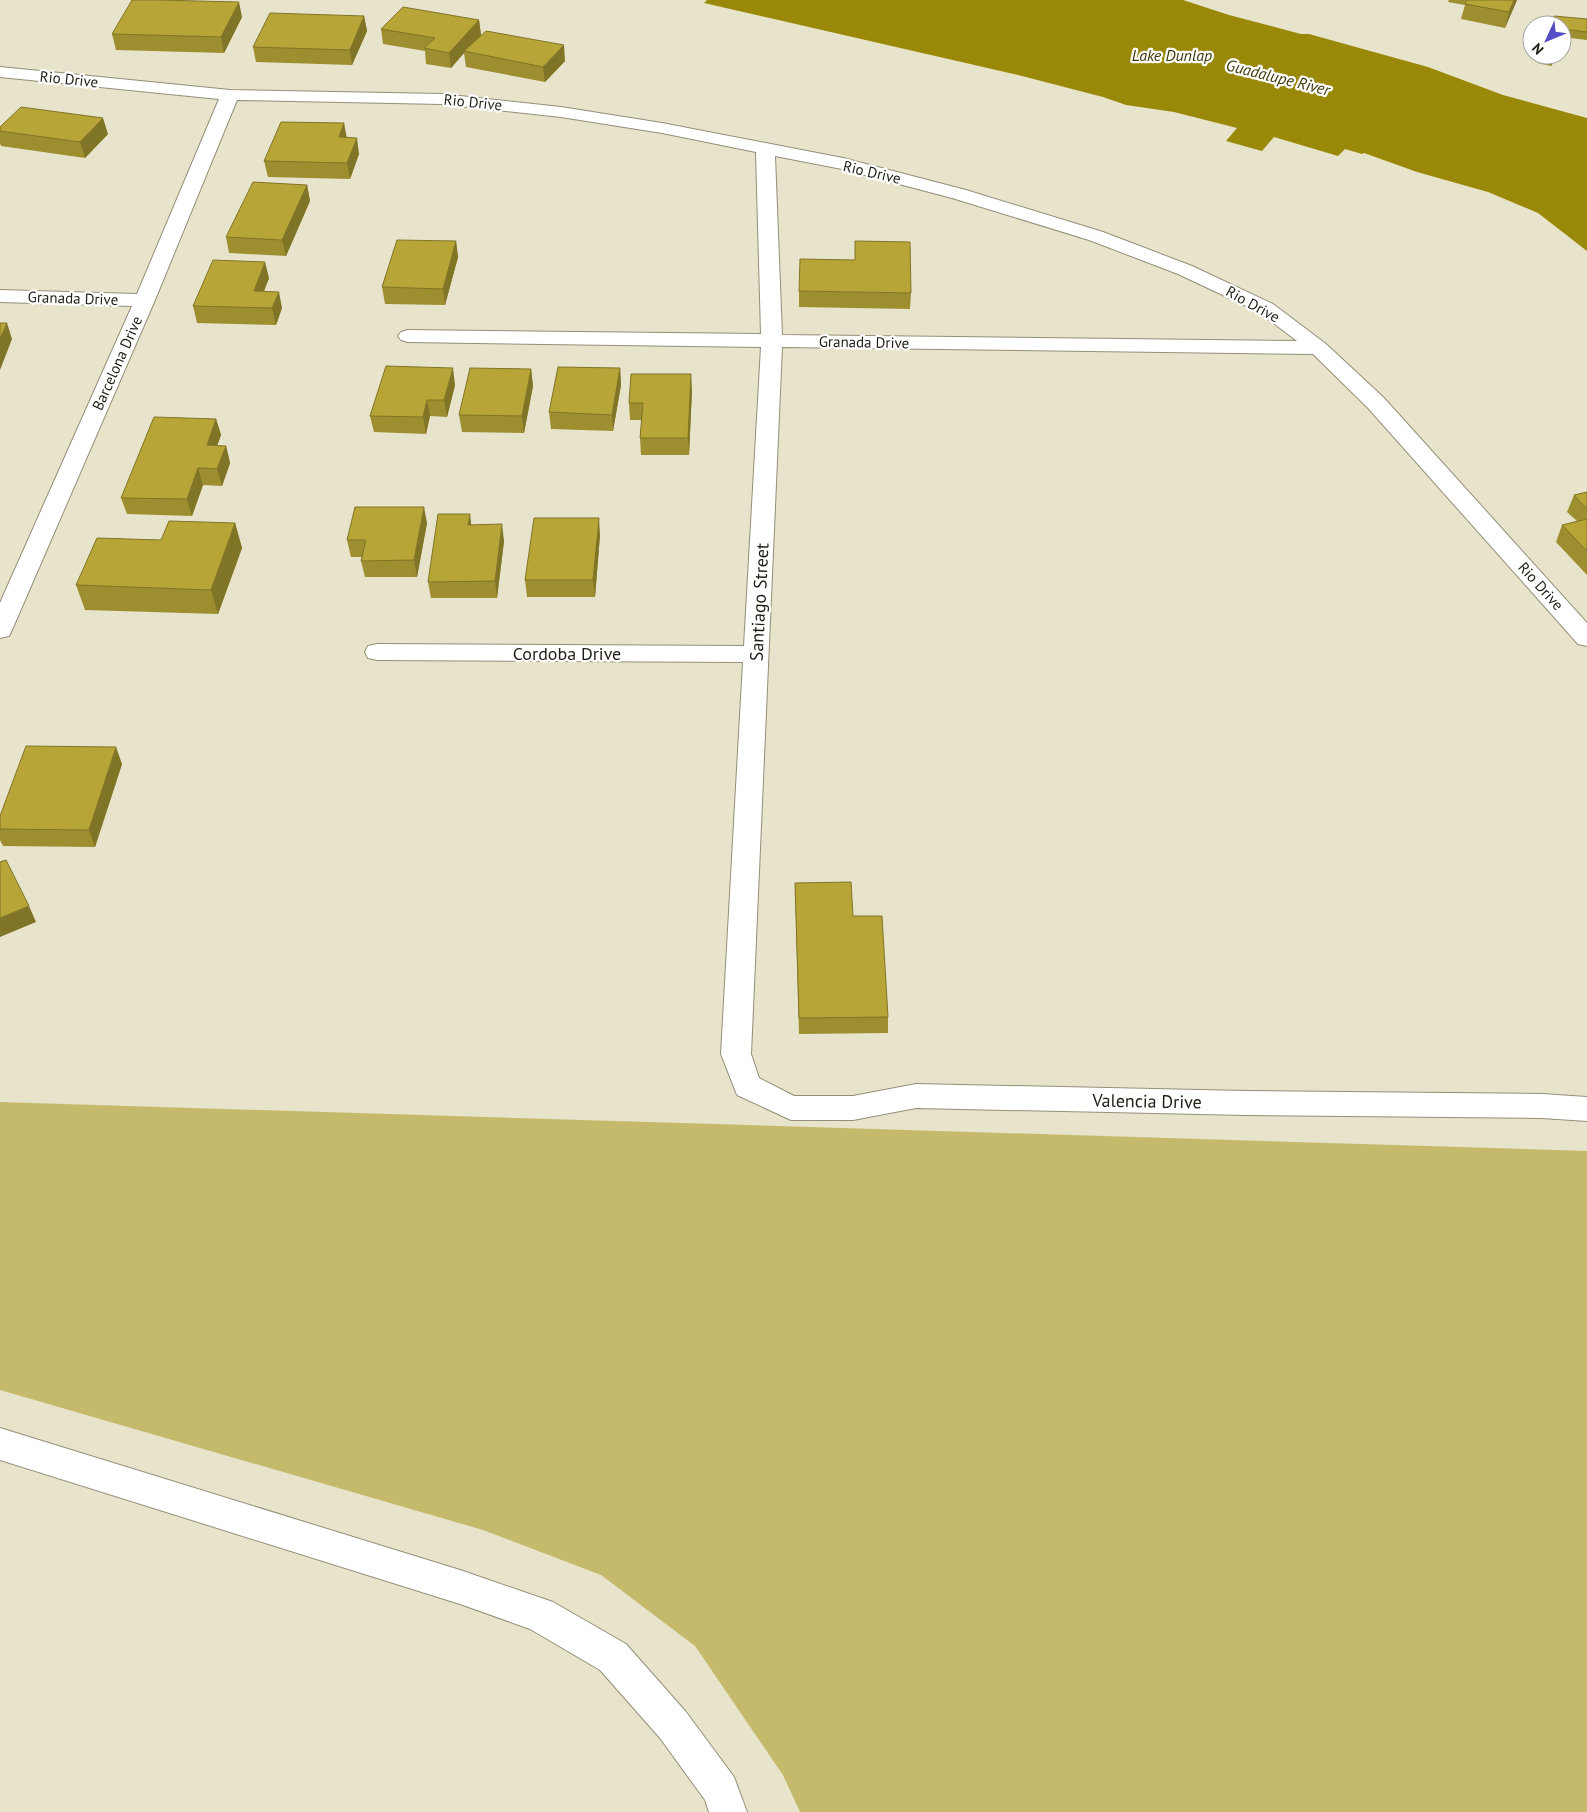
<svg xmlns="http://www.w3.org/2000/svg" width="1587" height="1812" font-family="'PT Sans',sans-serif">
  <rect width="100%" height="100%" fill="#e8e4cb"/>
  <path fill="#c5b96c" d="M0 1102 1587 1151V1812H800L783 1775 695 1646 601 1575 483 1530 0 1390Z"/>
  <path fill="#9a8909" d="M707 0H1183L1229 15 1301 34H1309L1428 67 1503 95 1587 118V251L1538 213 1488 192 1417 172 1364 153 1362 154 1345 149 1338 156 1274 137 1262 151 1226 141 1237 128 1174 112 1126 105 1103 97 1018 75 704 3Z"/>
  <g fill="none" stroke-linecap="round" stroke-linejoin="round">
    <defs>
      <path id="street" d="M0 67 230 90 442 94 561 107 662 123 843 158 966 190 1103 232 1192 266 1273 304 1326 344 1384 398 1587 623V646L1578 644 1368 408 1313 354 782 347 751 1054 759 1078 794 1096H853L916 1084 1246 1091 1542 1094 1587 1097V1121L1542 1118 1246 1115 916 1108 853 1120H791L737 1095 721 1054 743 662 377 660 368 658 365 652 368 646 377 644 744 646 761 347 408 342 401 340 398 336 401 332 408 330 761 334 756 152 662 133 561 117 442 104 237 100 155 300 12 630 9 636 0 638V603L132 306 0 302V290L137 294 219 99 0 77ZM775 156 842 169 952 198 1089 240 1178 274 1259 312 1297 341 782 335Z"/>
      <path id="secondary" d="M0 1428 460 1570 553 1602 626 1644 686 1712 734 1777 747 1812H709L705 1800 660 1738 600 1670 530 1629 460 1604 0 1460Z"/>
    </defs>
    <use href="#street" stroke="#938f78" stroke-width="2"/>
    <use href="#secondary" stroke="#938f78" stroke-width="2"/>
    <use href="#street" fill="#fff" fill-rule="evenodd"/>
    <use href="#secondary" fill="#fff" fill-rule="evenodd"/>
  </g>
  <path fill="#9d8e30" d="M1449 0H1517L1505 28 1461 19 1465 5 1448 2Z
    M364 16 367 31 352 65 256 62 253 47Z
    M1554 16 1587 19V40L1562 37V25H1551Z
    M242 17 224 53 116 50 112 34Z
    M479 20 481 35 565 61 545 82 466 67 464 53 451 68 426 64 425 51 383 44 381 29Z
    M1540 55H1559L1551 66 1538 63Z
    M344 123 346 138 359 154 350 179 268 177 264 161Z
    M0 127 108 134 85 158 1 146 0 143Z
    M307 185 310 201 286 256 229 253 226 237Z
    M456 241 458 257 445 305 385 304 382 287Z
    M269 278 264 291 282 308 276 325 197 323 193 306Z
    M799 291 911 293 910 309 799 307Z
    M620 368 621 385 613 431 551 429 549 412Z
    M531 369 533 386 524 433 462 432 459 415Z
    M455 385 447 417 430 416 426 434 374 432 370 416Z
    M692 390 689 455H641L640 438 642 420H630L629 403Z
    M216 419 221 435 217 446H226L230 463 222 486 203 485 192 516 127 514 121 498Z
    M1587 492V575L1556 542 1562 525 1577 521 1567 512 1574 495Z
    M235 523 242 548 218 614 85 610 76 585 161 540Z
    M427 523 417 577H365L361 561 362 557H351L347 540Z
    M471 525 504 541 497 598H431L428 582Z
    M600 535 595 597H527L525 580Z
    M122 764 95 847 3 846 0 840V816Z
    M795 883 853 916 888 1017V1033L799 1034Z"/>
  <path fill="#807427" d="M1514 0H1517L1505 28 1509 12Z
    M239 2 242 17 224 53 221 37Z
    M364 16 367 31 352 65 350 50Z
    M479 20 481 35 464 51V53L451 68 449 53Z
    M1566 41 1564 49 1562 52V47Z
    M564 45 565 61 545 82 543 67Z
    M1556 55H1559L1551 66 1553 58Z
    M103 118 108 134 85 158 80 142Z
    M344 123 347 139 339 137Z
    M357 138 359 154 350 179 347 163Z
    M307 185 310 201 286 256 282 240Z
    M456 241 458 257 445 305 443 289Z
    M265 262 269 278 258 307 254 291Z
    M279 292 282 308 276 325 272 308Z
    M7 323 12 339 0 370V339Z
    M453 368 455 385 447 417 444 400Z
    M620 368 621 385 613 431 612 415Z
    M531 369 533 386 524 433 522 416Z
    M691 374 692 390 689 455 688 438Z
    M427 400 430 416 426 434 423 417Z
    M216 419 221 435 211 462 207 445Z
    M226 446 230 463 222 486 217 469Z
    M198 468 203 485 192 516 187 499Z
    M424 507 427 523 417 577 414 560Z
    M470 514 472 531 468 525Z
    M599 518 600 535 595 597 593 580Z
    M235 523 242 548 218 614 211 590Z
    M502 524 504 541 497 598 495 581Z
    M116 747 122 764 95 847 89 830Z
    M29 906 36 922 0 937V918Z"/>
  <path fill="#b7a538" stroke="#807427" d="M132 0H158L239 2 221 37 112 34Z
    M1467 0H1514L1509 12 1465 4Z
    M403 7 479 20 449 53 424 48 435 38 381 29Z
    M270 13 364 16 350 50 253 47Z
    M1554 16 1587 19V32L1562 29V25H1554Z
    M486 31 564 45 543 67 464 51Z
    M1562 40 1566 41 1562 47Z
    M1541 55H1556L1553 58Z
    M21 107 103 118 80 142 0 131V127Z
    M281 122 344 123 339 137 357 138 347 163 264 161Z
    M253 182 307 185 282 240 226 237Z
    M397 240 456 241 443 289 382 287Z
    M855 241 910 242 911 293 799 291 800 259 855 260Z
    M213 260 265 262 254 291 279 292 272 308 193 306Z
    M0 323H7L0 339Z
    M386 366 453 368 444 400H427L423 417 370 416Z
    M558 367 620 368 612 415 549 412Z
    M470 368 531 369 522 416 459 415Z
    M631 374H691L688 438H640L643 403H629Z
    M154 417 216 419 207 445 226 446 217 469 198 468 187 499 121 498Z
    M1587 492V509L1574 495Z
    M355 507H424L414 560 361 561 366 540H347Z
    M438 514H470L468 525 502 524 495 581 428 582Z
    M534 518H599L593 580H525Z
    M1587 519V551L1562 525Z
    M169 521 235 523 211 590 76 585 97 538 161 540Z
    M26 746 116 747 89 830 0 829V816Z
    M6 860 29 906 0 918V862Z
    M851 882 853 916H882L888 1017 799 1018 795 883Z"/>
  <g text-anchor="middle" dominant-baseline="central" stroke-width="4.5" stroke-linejoin="round" paint-order="stroke">
    <g font-size="15" fill="#1f1e15" stroke="#fff">
      <text transform="translate(69 79) rotate(6)">Rio Drive</text>
      <text transform="translate(473 102) rotate(6)">Rio Drive</text>
      <text transform="translate(872 172) rotate(13)">Rio Drive</text>
      <text transform="translate(73 298) rotate(2)">Granada Drive</text>
      <text transform="translate(1253 304) rotate(29)">Rio Drive</text>
      <text transform="translate(864 342) rotate(1)">Granada Drive</text>
      <text transform="translate(117 363) rotate(-66)">Barcelona Drive</text>
      <text transform="translate(1541 586) rotate(48)">Rio Drive</text>
    </g>
    <g font-size="16" font-style="italic" fill="#3e3708" stroke="#fff">
      <text x="1172" y="55">Lake Dunlap</text>
      <text transform="translate(1278 77) rotate(14)">Guadalupe River</text>
    </g>
    <g font-size="18" fill="#1f1e15" stroke="#fff">
      <text transform="translate(759 602) rotate(-87)">Santiago Street</text>
      <text x="567" y="653">Cordoba Drive</text>
      <text transform="translate(1147 1101) rotate(1)">Valencia Drive</text>
    </g>
  </g>
  <g transform="translate(1547 40) rotate(226)"><circle r="24" fill="#ffffff" stroke="#a5a5a1"/>
  <path d="M0-4L9 19L0 12L-9 19Z" fill="#544ec5"/>
  <text y="-8" font-size="14" font-weight="bold" text-anchor="middle" fill="#1f1e15">N</text>
  </g>
</svg>
